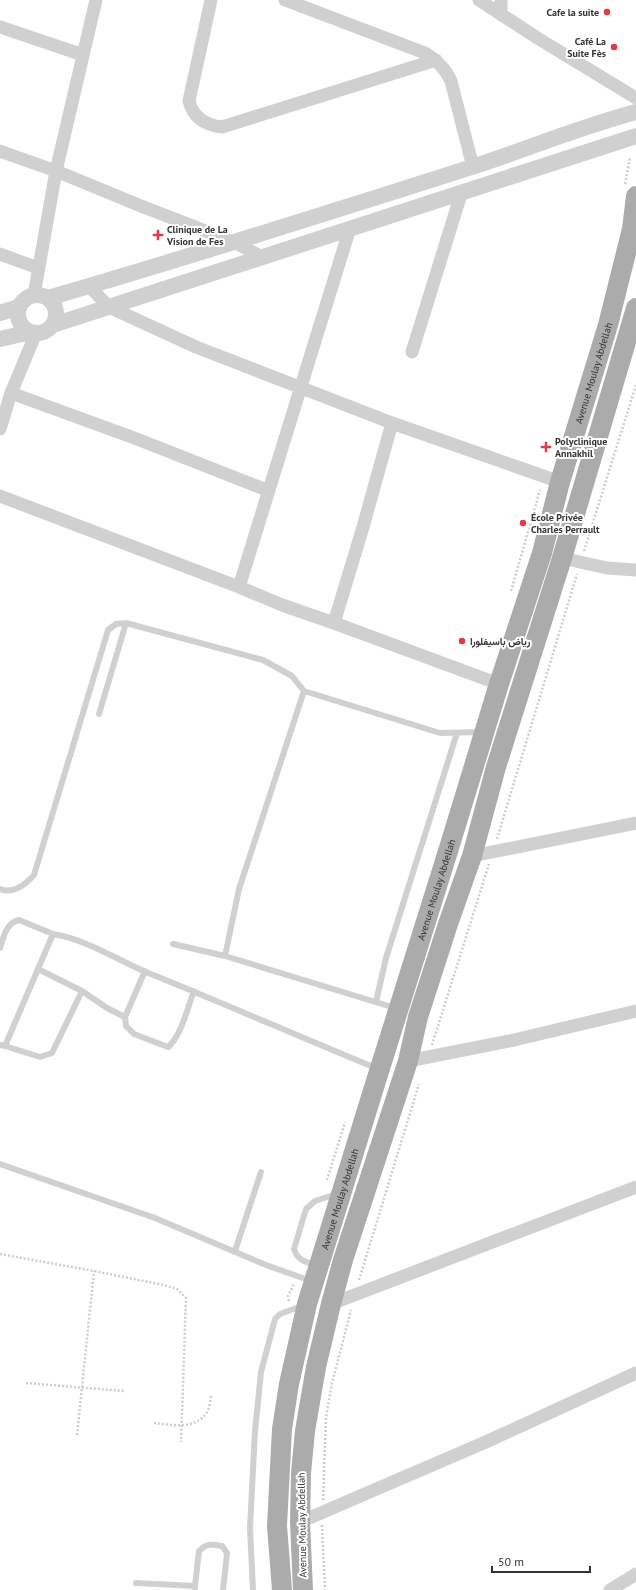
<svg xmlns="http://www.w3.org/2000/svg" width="636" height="1590" font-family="'PT Sans',Vazirmatn,sans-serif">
  <rect width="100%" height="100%" fill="#fff"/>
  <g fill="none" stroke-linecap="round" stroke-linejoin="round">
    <path stroke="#cdcdcd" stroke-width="2.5" stroke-dasharray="2 2" stroke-linecap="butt" d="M625 184 630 158
      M584 551 636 385
      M511 591 540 490
      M497 839 577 574
      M432 1045 489 864
      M327 1180 345 1122
      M0 1254 94 1271 164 1285 177 1289 186 1298 181 1442
      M359 1280 419 1084
      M289 1301 288 1296 294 1284
      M26 1383 124 1391
      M154 1423C172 1425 196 1430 207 1412 210 1407 210 1401 211 1396
      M77 1435 94 1271
      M323 1500 326 1417 332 1383 351 1310
      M322 1525 325 1590"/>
    <path stroke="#d0d0d0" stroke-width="6" d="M99 714 126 623
      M0 889C14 894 25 885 34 875L108 630 116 624 126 623 263 660 292 676 304 691
      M173 944 225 956
      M0 948C4 936 6 923 19 920L53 934
      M38 969 82 991
      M376 1002 386 958 457 733
      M395 1008 225 956 239 889 304 691 440 733 481 732
      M125 1017 145 971
      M0 1045 5 1046 53 934C85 939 116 959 146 972 223 1003 300 1037 378 1069
      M5 1046 40 1057 52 1053 82 991 107 1008 125 1017 126 1026 134 1034 168 1047C181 1037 188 1006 194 991
      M0 1164 155 1218 266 1265 311 1281
      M235 1251 261 1172
      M315 1265C306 1262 297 1260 294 1249L306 1209 315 1201 337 1194
      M136 1583 195 1586V1588
      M195 1586 199 1551C207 1543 212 1544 222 1546L227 1553 223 1590
      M253 1590 250 1528 255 1431 261 1372 275 1319 280 1314 302 1306"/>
    <path stroke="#d0d0d0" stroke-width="13" d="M211 0 189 101C193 117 204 125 222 127L436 60
      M285 0 425 53C437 61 445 68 451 81L473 167
      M479 0 539 39 636 98
      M501 15V0
      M0 27 83 55
      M0 151 56 171 141 206 234 242 262 257
      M0 254 38 268
      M89 286 109 307 196 347 392 423 560 482
      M34 295 56 171 96 0
      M412 352 462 191
      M11 393 137 439 269 491
      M0 429 11 393 36 333
      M0 496 239 587 282 605 334 623 499 684
      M562 558 607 568 636 570
      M239 587 350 228
      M334 623 363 527 392 423
      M472 856 636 823
      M408 1061 514 1040 636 1011
      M331 1304 636 1187
      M300 1522 488 1441 636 1373
      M610 1590 636 1574"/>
    <path stroke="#d0d0d0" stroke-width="16" d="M18 314a19 19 0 1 1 38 0a19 19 0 1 1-38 0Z
      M48 298C190 257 331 212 472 167 527 149 580 127 636 112
      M0 313 19 307
      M53 325 636 136
      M0 339 31 332"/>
    <g stroke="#ababab" stroke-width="20">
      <path id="s1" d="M282 1590 277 1526 282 1429 289 1384 307 1304 376 1081 449 848 499 684 542 553 560 482 608 325 632 229 636 196"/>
      <path d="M303 1590 300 1522 301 1473 305 1431 316 1367 331 1304 343 1260 408 1061 418 1017 448 924 472 856 496 767 562 558 636 308"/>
    </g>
  </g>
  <g fill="#e63946" stroke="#fff" stroke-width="1.5">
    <circle cx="607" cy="12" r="4"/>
    <circle cx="614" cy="47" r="4"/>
    <path d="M156 229h4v4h4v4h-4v4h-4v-4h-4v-4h4z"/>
    <path d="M544 441h4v4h4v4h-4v4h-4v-4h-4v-4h4z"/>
    <circle cx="523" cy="523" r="4"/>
    <circle cx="462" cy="641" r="4"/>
  </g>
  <g text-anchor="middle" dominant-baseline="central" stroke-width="4" stroke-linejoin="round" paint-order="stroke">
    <g font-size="10" font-weight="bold" fill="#333" stroke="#fff" text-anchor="start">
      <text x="599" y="12" text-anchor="end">Cafe la suite</text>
      <text x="606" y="41" text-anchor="end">Café La<tspan x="606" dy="12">Suite Fès</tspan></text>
      <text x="167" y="229">Clinique de La<tspan x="167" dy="12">Vision de Fes</tspan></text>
      <text x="555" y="441">Polyclinique<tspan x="555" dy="12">Annakhil</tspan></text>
      <text x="531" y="517">École Privée<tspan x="531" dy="12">Charles Perrault</tspan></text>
      <text x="470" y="641">رياض باسيفلورا</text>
    </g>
    <g font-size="10" fill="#333" stroke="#fff">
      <text stroke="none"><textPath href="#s1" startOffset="1263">Avenue Moulay Abdellah</textPath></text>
      <text stroke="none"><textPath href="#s1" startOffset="723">Avenue Moulay Abdellah</textPath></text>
      <text stroke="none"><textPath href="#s1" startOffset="399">Avenue Moulay Abdellah</textPath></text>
      <text transform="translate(302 1525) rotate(-91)">Avenue Moulay Abdellah</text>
    </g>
  </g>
  <path d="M492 1566v6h98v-6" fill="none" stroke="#333333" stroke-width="2"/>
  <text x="498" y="1566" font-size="12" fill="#333333" stroke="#ffffff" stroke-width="3" paint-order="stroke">50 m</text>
</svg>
